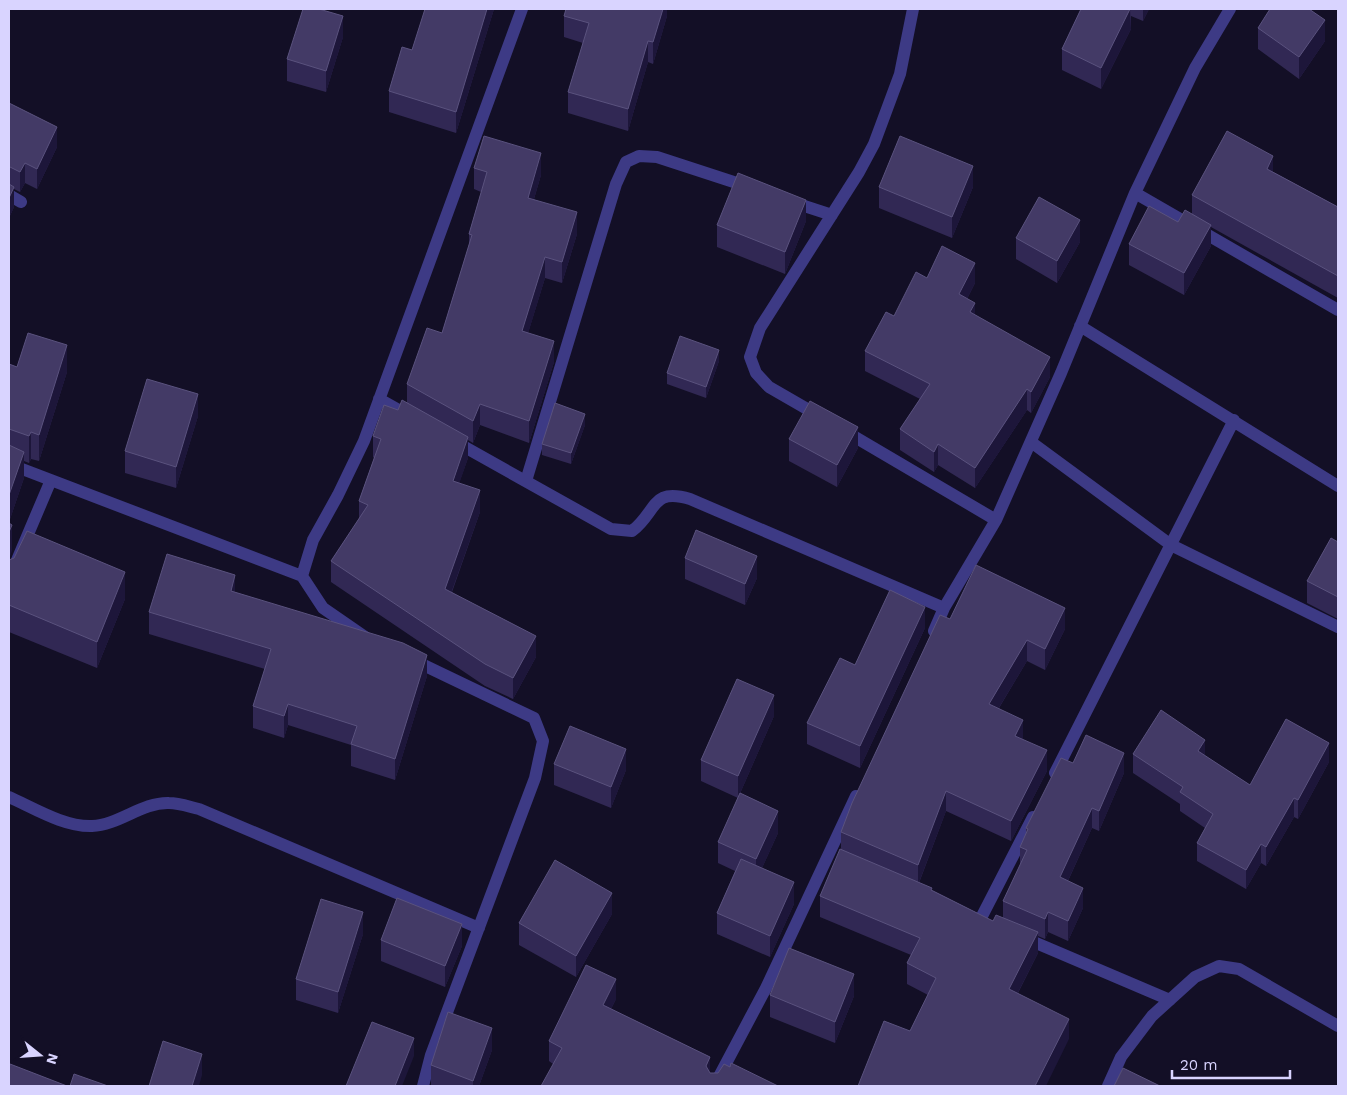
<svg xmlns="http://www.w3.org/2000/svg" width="1347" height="1095" font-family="'Work Sans',sans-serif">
  <rect width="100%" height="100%" fill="#130f26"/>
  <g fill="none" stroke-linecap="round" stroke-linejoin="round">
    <path stroke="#3d3a85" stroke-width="12" d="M1135 193 1338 310
      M9 195 21 202
      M789 201 832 215
      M1080 326 1338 486
      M379 399 413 418
      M821 417 769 387 756 373 750 357 760 328 859 172 874 144 900 74 913 9
      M843 430 996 520
      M454 441 611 529 632 531C657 512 651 487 690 499L944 608
      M1031 442 1171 545 1338 627
      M9 464 302 576
      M526 481 616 184 626 162 639 156 657 157 749 187
      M9 579 51 480
      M934 631 944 608 996 520 1061 373 1135 193 1195 68 1230 9
      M365 637 323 608 302 576 313 540 338 495 364 441 522 9
      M413 660 534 718 543 741 535 778 431 1055 423 1086
      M1055 773 1234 420
      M9 797C34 808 64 827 92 826 119 825 142 802 169 803 179 803 190 807 199 809L479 928
      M980 920 1033 817
      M1022 937 1170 1000
      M714 1086 766 988 856 796
      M1108 1086 1121 1057 1152 1016 1195 977 1219 966 1239 969 1338 1026"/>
  </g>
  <path fill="#312854" d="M494 9 456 133 389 112V91L412 50Z
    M667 9V16L653 64 648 62 628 131 568 113V92L583 43 564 37V16Z
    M1081 9H1149L1143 21 1131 16V29L1101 89 1062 70V49Z
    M1258 28 1325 41 1299 79 1258 49Z
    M343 37 326 92 287 81V59Z
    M9 103 57 147 37 189 25 183 20 192 14 189V207L9 218Z
    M474 168 541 175 534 199 577 234 562 283 545 278 528 333 554 362 529 443 480 425 473 443 468 440V458L459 483 480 512 452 592 536 657 513 699 485 686 331 582V561L359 519V501L374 458 373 457V436L398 410 407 403V384L442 333 469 245V234L481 192 474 189Z
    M1273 172 1338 207V298L1211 227V246L1184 295 1129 265V244L1178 222 1192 214V195Z
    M879 187H973L952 238 879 208Z
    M806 221 785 274 717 247V225Z
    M1016 238 1080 242 1057 283 1016 259Z
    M927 278 975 283 967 299 975 315 1050 377 1031 413 1027 410 975 488 938 465 934 472 900 450V429L920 399 865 371V351Z
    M719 361 706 398 667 384V373Z
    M9 364 17 367 67 372 39 461 31 459 29 463 24 461V478L9 522Z
    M198 416 176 488 125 473V451Z
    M585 425 571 464 542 455V444Z
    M789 439 858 448 837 487 789 461Z
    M1338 542V619L1307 603V581Z
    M685 558 757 578 745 605 685 579Z
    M9 560 125 599 97 668 9 632Z
    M235 592 427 676 395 780 351 766V745L288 725 284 738 253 728V706L265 669 149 634V612Z
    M950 619 1065 629 1045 670 1027 661 999 708 1047 771 1011 841 946 811 919 883 932 890 993 921 1003 918V901L1020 865V847L1026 835V828L1073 763 1124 773 1099 831 1092 828 1068 881 1083 908 1068 941 1048 932 1045 939 1038 936V953L1018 993 1069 1039 910 1031 928 995 907 984V963L911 955 820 917V896L841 849V832Z
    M925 628 860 768 807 744V723L855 665Z
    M774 716 738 798 701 781V760Z
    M1133 754 1205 756 1250 785 1329 762 1298 819 1294 817 1266 866 1261 863 1246 889 1197 861V843L1205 828 1180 811V804L1133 773Z
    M554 764 626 770 611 808 554 785Z
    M778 833 762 868 794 904 770 957 717 934V913L735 871 718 863V842Z
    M612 914 576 977 519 945V923Z
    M363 934 338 1013 296 1000V979Z
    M381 940 462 946 445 987 381 961Z
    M770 995 854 996 835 1043 770 1017Z
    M616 999 611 1009 710 1057V1073L778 1086 553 1064 549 1061V1041Z
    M492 1050 479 1086H431V1065Z"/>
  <path fill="#1d163a" d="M487 9H494L456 133V112Z
    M663 9H667V16L653 64V42Z
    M1130 9 1131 29 1101 89V68Z
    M1143 9H1149L1143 21Z
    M343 16V37L326 92V71Z
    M1325 20V41L1299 79V57Z
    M648 41V62L628 131V109Z
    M57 127V147L37 189V169Z
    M541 153V175L528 219V198Z
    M1273 156V178L1267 169Z
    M25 163V183L20 192V172Z
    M973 166V187L952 238V217Z
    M9 167H10V187H9Z
    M14 187V207L9 218V198Z
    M806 200V221L785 274V252Z
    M577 212V234L562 283V262Z
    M1080 220V242L1057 283V261Z
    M1211 225V246L1184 295V273Z
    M545 257V278L522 353V331Z
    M975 263V283L959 315V294Z
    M975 303V323L970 312Z
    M554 341V362L529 443V421Z
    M67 345V372L39 461V435Z
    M719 350V361L706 398V387Z
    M1050 357V377L1031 413V392Z
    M1027 389V410L975 488V468Z
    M198 394V416L176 488V467Z
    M480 404V425L473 443V421Z
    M585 414V425L571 464V453Z
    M858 427V448L837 487V465Z
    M31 432V459L29 463V436Z
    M468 437V458L453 502V481Z
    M938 444V465L934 472V452Z
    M24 452V478L9 522V495Z
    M480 490V512L445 610V589Z
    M12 525V551L9 559V532Z
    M757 556V578L745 605V584Z
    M125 572V599L97 668V642Z
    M235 575V596L231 591Z
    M925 607V628L860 768V746Z
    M1065 608V629L1045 670V649Z
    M536 636V657L513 699V678Z
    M1027 640V661L989 724V704Z
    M427 655V676L395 780V759Z
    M774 695V716L738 798V776Z
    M288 704V725L284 738V716Z
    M1023 720V741L1015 736Z
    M1205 740V758L1198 751Z
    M1329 743V762L1298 819V800Z
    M626 749V770L611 808V787Z
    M1047 750V771L1011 841V821Z
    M1124 753V773L1099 831V811Z
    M946 791V811L918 885V865Z
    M1294 798V817L1266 866V847Z
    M1092 808V828L1060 898V877Z
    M778 811V833L756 881V859Z
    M1261 844V863L1246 889V870Z
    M794 882V904L770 957V936Z
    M1083 888V908L1068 941V921Z
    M612 893V914L576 977V956Z
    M363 912V934L338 1013V992Z
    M1048 912V932L1045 939V919Z
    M462 924V946L445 987V966Z
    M1038 932V953L1009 1010V989Z
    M854 974V996L835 1043V1022Z
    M616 979V999L603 1025V1005Z
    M1069 1019V1039L1046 1086H1035Z
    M492 1028V1050L479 1086H473V1081Z
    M414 1038V1056L402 1086H395Z
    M202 1054V1075L199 1086H192Z
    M710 1057V1077L706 1066Z"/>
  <path fill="#433a66" stroke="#5a527e" d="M303 9H319L343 16 326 71 287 59Z
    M425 9H487L456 112 389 91 402 47 412 50Z
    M566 9H663L653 42 648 41 628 109 568 92 589 23 564 16Z
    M1081 9H1130L1101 68 1062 49Z
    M1270 9H1309L1325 20 1299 57 1258 28Z
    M9 103 57 127 37 169 25 163 20 172 10 167H9Z
    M1227 131 1273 156 1267 169 1338 207V276L1192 195Z
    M484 136 541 153 528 198 577 212 562 262 545 257 522 331 554 341 529 421 480 404 473 421 407 384 427 328 442 333 472 235 469 234 487 172 474 168Z
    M900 136 973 166 952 217 879 187Z
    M738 173 806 200 785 252 717 225Z
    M9 184 14 187 9 198Z
    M1039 197 1080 220 1057 261 1016 238Z
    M1149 206 1178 222 1185 210 1211 225 1184 273 1129 244Z
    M942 246 975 263 959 294 975 303 970 312 1050 357 1031 392 1027 389 975 468 938 444 934 452 900 429 930 384 865 351 886 312 894 316 916 272 927 278Z
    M28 333 67 345 39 435 31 432 29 436 9 429V364L17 367Z
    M680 336 719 350 706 387 667 373Z
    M147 379 198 394 176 467 125 451Z
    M402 400 468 437 453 481 480 490 445 589 536 636 513 678 485 664 331 561 368 505 359 501 381 439 373 436 384 405 398 410Z
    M810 401 858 427 837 465 789 439Z
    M555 403 585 414 571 453 542 444Z
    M9 445 24 452 9 495Z
    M9 523 12 525 9 532Z
    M696 530 757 556 745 584 685 558Z
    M27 531 125 572 97 642 9 605V560L14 558Z
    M1331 538 1338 542V597L1307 581Z
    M167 554 235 575 231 591 403 643 427 655 395 759 351 744 357 726 288 704 284 716 253 706 271 649 149 612Z
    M976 565 1065 608 1045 649 1027 640 989 704 1023 720 1015 736 1047 750 1011 821 946 791 918 865 841 832 852 803 940 615 950 619Z
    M890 590 925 607 860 746 807 723 840 658 855 665Z
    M737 679 774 695 738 776 701 760Z
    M1161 710 1205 740 1198 751 1250 785 1286 719 1329 743 1298 800 1294 798 1266 847 1261 844 1246 870 1197 843 1213 814 1180 792 1183 787 1133 754Z
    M570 726 626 749 611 787 554 764Z
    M1086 735 1124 753 1099 811 1092 808 1060 877 1083 888 1068 921 1048 912 1045 919 1003 901 1027 850 1020 847 1028 829 1026 828 1061 758 1073 763Z
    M740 793 778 811 756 859 718 842Z
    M840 849 932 888 931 890 993 921 996 915 1038 932 1009 989 1069 1019 1035 1086H858L884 1021 910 1031 936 978 907 963 920 938 820 896Z
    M741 859 794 882 770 936 717 913Z
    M555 860 612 893 576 956 519 923Z
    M397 898 462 924 445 966 381 940Z
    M321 899 363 912 338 992 296 979Z
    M789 948 854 974 835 1022 770 995Z
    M586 965 616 979 603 1005 710 1057 706 1066 710 1073H718L724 1064 730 1067 731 1063 778 1086H541L562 1048 549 1041Z
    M448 1012 492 1028 473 1081 431 1065Z
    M372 1022 414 1038 395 1086H346Z
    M163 1041 202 1054 192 1086H149Z
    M10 1064 67 1086H9V1069Z
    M1123 1068 1160 1086H1114Z
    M74 1074 108 1086H70Z"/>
  <rect width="1347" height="1095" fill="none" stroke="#d9d4ff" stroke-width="20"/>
  <g transform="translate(40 1055) rotate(107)" stroke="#130f26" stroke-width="4" paint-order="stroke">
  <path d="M0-4L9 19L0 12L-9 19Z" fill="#d9d4ff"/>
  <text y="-8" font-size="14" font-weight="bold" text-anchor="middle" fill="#d9d4ff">N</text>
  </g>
  <path d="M1172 1070v8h118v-8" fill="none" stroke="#d9d4ff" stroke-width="2.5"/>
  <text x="1180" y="1070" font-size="15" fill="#d9d4ff" stroke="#130f26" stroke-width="4" paint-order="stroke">20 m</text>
</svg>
